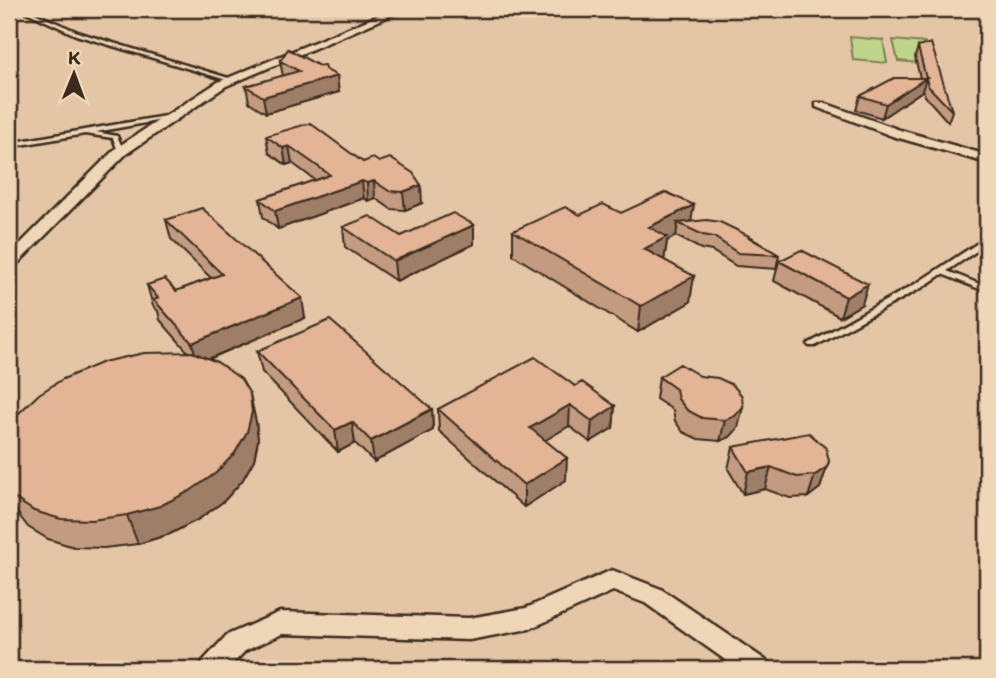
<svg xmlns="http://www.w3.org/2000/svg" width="996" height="678" font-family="Itim,sans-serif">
  <rect width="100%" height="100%" fill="#eed6b6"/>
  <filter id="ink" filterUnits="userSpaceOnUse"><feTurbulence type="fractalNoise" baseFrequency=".0143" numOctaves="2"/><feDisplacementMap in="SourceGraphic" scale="14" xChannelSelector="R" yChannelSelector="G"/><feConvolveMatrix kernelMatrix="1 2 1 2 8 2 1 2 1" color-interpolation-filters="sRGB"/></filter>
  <g filter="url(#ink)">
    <path fill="#e4c6a6" d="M31 9H987V669H9V18Z"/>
    <path fill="#bfd58b" stroke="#7d8054" stroke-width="2" d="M850 37 883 40 887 63 853 60Z
      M893 40 925 43 931 64 898 61Z"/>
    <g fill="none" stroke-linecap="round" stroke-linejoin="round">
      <defs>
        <path id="service" d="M20 9H25L80 33 235 80 230 81 76 35Z
          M171 115 173 116V118L96 132 117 136 124 151 121 153 118 151 113 138 85 134 9 147V143Z
          M984 239H987V244L947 271 987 287V292L942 274 923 287 815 346H809L808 344 917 283Z"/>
        <path id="minor" d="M394 9H406L226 86 126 154 15 266 9 268V255L116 148 218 82Z
          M816 103H824L900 130 987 155V163L892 136 816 107Z
          M612 570 661 589 767 661 771 669H738L645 603 613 591 529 629 469 640 282 634 245 651 228 669H199L203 661 227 635 280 612 469 618 526 608Z"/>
      </defs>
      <use href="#service" stroke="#3b2a1e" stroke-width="5"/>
      <use href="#minor" stroke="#3b2a1e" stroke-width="5"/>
      <use href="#service" fill="#eed6b6" fill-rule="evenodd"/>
      <use href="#minor" fill="#eed6b6" fill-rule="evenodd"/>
    </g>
    <path fill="#c39b80" stroke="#3b2a1e" stroke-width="2" d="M918 47 952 111 948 122 925 96 923 89 922 91 882 118 856 110 860 96 920 78 915 57Z
      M280 61 325 69 339 92 266 113 249 102 246 86 283 76Z
      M266 136 363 162 422 203 405 210 391 209 375 198 368 201 364 198 278 229 263 217 260 199 315 180 292 163 286 165 269 153Z
      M621 213 691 222 753 238V239L779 255 776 269 736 266 712 251 701 249 676 236 667 241 664 260 690 302 638 332 513 255V231L580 215Z
      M166 220 305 318 209 359 256 422 258 440 254 460 242 481 224 501 199 519 170 534 138 544 104 548 74 547 48 539 28 527 15 510 9 497V427L188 352 160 320 158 311 153 306 147 285 176 291 211 278 171 239Z
      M474 225V244L396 281 345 247 343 227 401 236Z
      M779 261 862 304 840 317 774 281Z
      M257 351 432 409 433 430 374 462 355 443 338 452 262 372Z
      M659 377 738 428 730 437 720 441 698 439 683 432 675 421 673 410 656 399Z
      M575 386 615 406 613 428 590 442 569 426 545 440 566 480 524 507 439 431 438 409Z
      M733 447 829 461 820 488 808 497 790 498 765 489 743 494 728 469Z"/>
    <path fill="#9f7e68" stroke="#3b2a1e" stroke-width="2" d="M337 76 339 92 266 113 263 97Z
      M926 78 922 91 882 118 886 104Z
      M289 146 292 163 286 165 283 148Z
      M362 181 364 198 278 229 275 211Z
      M374 181 375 198 368 201 367 183Z
      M421 185 422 203 405 210 403 192Z
      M694 205 690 228 678 223 676 236 667 241 664 261 644 249 649 227Z
      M474 225V244L396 281 394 261Z
      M694 276 690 302 638 332 641 306Z
      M868 284 862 304 840 317 846 297Z
      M302 298 305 318 198 363 192 343Z
      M250 394 256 422 258 440 254 460 242 481 224 501 199 519 170 534 138 544 127 515Z
      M570 405 569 426 529 450 530 428Z
      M615 406 613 428 590 442 592 421Z
      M743 407 738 428 730 437 720 441 725 420Z
      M432 409 433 430 374 462 371 441Z
      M352 422 355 443 338 452 335 430Z
      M567 458 566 480 524 507V485Z
      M771 467 765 489 743 494 748 472Z
      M827 467 820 488 808 497 815 475Z"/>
    <path fill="#e3b495" stroke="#3b2a1e" stroke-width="2" d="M931 43 952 111 928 86 918 47Z
      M288 49 319 66 324 65 325 69 337 76 263 97 246 86 299 71 280 61Z
      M894 78H926L886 104 860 96Z
      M310 123 363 162 373 158 379 162 390 158 413 173 421 185 403 192 389 191 374 181 367 183 362 181 275 211 260 199 330 175 289 146 283 148 266 136Z
      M666 192 694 205 649 227 667 237 644 249 694 276 641 306 513 231 565 207 580 215 603 204 621 213Z
      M202 208 302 298 192 343 154 300 158 298 147 285 165 279 176 291 222 274 166 220Z
      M453 213 474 225 394 261 343 227 370 216 401 236Z
      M707 220 720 222 753 238H750L779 255 738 253 714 237 703 235 678 223Z
      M801 250 868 284 846 297 779 261Z
      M330 320 432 409 371 441 352 422 335 430 257 351Z
      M192 352 217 362 241 379 250 394 252 412 247 432 235 453 216 473 190 491 160 506 127 515 92 520 61 519 34 511 14 498 9 492V427L20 412 39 394 63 379 103 362 144 353Z
      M535 357 575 386 582 382 615 406 592 421 570 405 530 428 567 458 524 485 438 409Z
      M680 364 700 376 718 378 733 385 742 396 743 407 735 416 725 420 702 418 687 410 678 399 676 389 659 377Z
      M809 433 826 448 829 461 827 467 815 475 797 477 771 467 748 472 733 447Z"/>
  </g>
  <rect width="996" height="678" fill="none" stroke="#eed6b6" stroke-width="35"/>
  <rect x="18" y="18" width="961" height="643" fill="none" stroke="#3b2a1e" stroke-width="2.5" filter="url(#ink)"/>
  <g transform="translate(74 74) rotate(1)" stroke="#eed6b6" stroke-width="5" paint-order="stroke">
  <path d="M0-5L12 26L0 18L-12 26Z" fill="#3b2a1e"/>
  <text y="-10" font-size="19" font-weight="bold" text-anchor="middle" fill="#3b2a1e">K</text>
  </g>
</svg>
